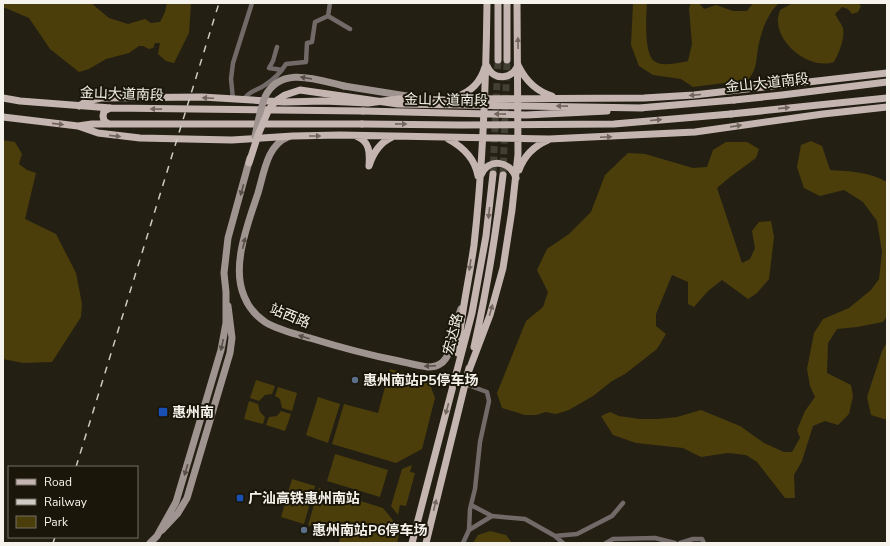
<svg xmlns="http://www.w3.org/2000/svg" width="890" height="546" font-family="'Nunito Sans','Noto Sans SC',sans-serif">
  <rect width="100%" height="100%" fill="#231f13"/>
  <path fill="#4c3e0b" d="M3 3H91L109 18 128 24 145 19 151 23 160 22 165 12 167 3H191L189 33 174 63 166 61 158 54 160 43H155L153 48 149 49 143 46H139L129 53 106 59 89 69 79 72 50 49 29 18 3 7Z
    M633 3H647C646 16 644 53 654 61 661 67 679 63 688 61L692 44 689 8 691 3H699L704 9 716 5 733 11H747L753 3H779C767 14 761 32 758 48 756 61 757 69 748 80L693 87 681 79 653 75 639 66 631 45Z
    M793 3 832 4 835 3H858L861 6 858 12 852 14 848 9 842 7 835 14C837 18 841 23 843 28 845 39 839 53 834 62 811 70 779 46 778 22 777 19 779 14 780 10Z
    M3 140 15 142 22 154 19 164 27 170 36 173 25 219 56 234 76 273 82 304 81 317 52 362 23 363 3 359Z
    M811 141 822 146 830 170C849 171 870 172 887 182V316L883 322 857 327 837 329 828 343 827 373 851 385 853 396 849 414 838 425 825 421 813 426 802 461 794 475 795 498H785L757 462 746 455 728 453 701 457 683 448 636 443 613 435 601 416 610 412 619 416 640 419H658L677 417 701 410 740 426 764 443 784 452H792L800 438 797 430 805 411 815 397 810 386 807 369 814 333 823 319 849 308 871 290 879 279 882 252 877 221 863 202 844 190 820 196 804 188 797 167 801 145Z
    M726 142H747L759 149 756 158 730 177 717 188 742 263 750 259 755 248 752 231 759 222 771 221 774 237 769 279 757 293 748 299 722 280 708 291 694 307 688 304V282L672 275 656 314V326L666 334 657 349 625 374 612 381 593 396 569 410 556 414 546 412 536 415H525L502 408 497 393 526 321 543 307 548 292 537 270 547 249 569 234 591 212 605 175 628 153 645 154 693 168 707 167 713 150Z
    M887 342V420L871 415 867 397 882 351Z
    M390 369 428 379 435 398 422 449 396 463 332 444 344 404 378 413Z
    M256 380 275 386 272 394 265 395 259 401 250 398Z
    M278 387 297 393 292 411 282 408 280 399 275 396Z
    M318 397 340 404 328 443 306 435Z
    M249 401 258 404 260 412 265 417 263 424 244 419Z
    M281 411 291 414 285 431 266 425 269 417 277 416Z
    M335 454 388 470 380 497 327 481Z
    M412 465 410 472 415 473 406 506 400 505 398 515 391 506 402 469Z
    M292 479 315 486 304 524 281 517Z
    M319 488 383 508 400 529 397 543H339L341 534 308 525Z
    M490 531 506 535 512 543H473L478 535Z"/>
  <g fill="none" stroke-linecap="round" stroke-linejoin="round">
    <path stroke="#423f33" stroke-width="7" stroke-dasharray="7 3.5" stroke-linecap="butt" d="M493 174 498 60
      M503 175 507 60"/>
    <path stroke="#716a68" stroke-width="4.5" d="M328 16 330 3
      M277 47 273 61 269 68 282 70
      M233 99 231 79 233 63 252 3
      M244 99C250 90 257 91 265 85 273 80 281 72 286 64L306 62 307 43 312 42 315 22 328 16 350 29
      M471 505 492 516 525 519 555 536 577 534 612 516 623 503
      M469 530 492 516
      M555 536 563 543
      M463 543 469 530 470 509 475 489 480 442 489 401 487 392 465 384
      M606 543 613 539 655 538 675 543
      M680 543 693 539H702L704 543"/>
    <path stroke="#a09491" stroke-width="7" d="M344 86 413 97
      M288 137C267 145 264 173 258 193 248 223 231 266 244 296 248 306 256 316 265 322 278 330 295 334 310 338 339 347 369 355 399 361 408 363 419 366 428 367 432 367 437 366 440 364 454 356 455 323 461 309
      M162 530 178 513 187 498 230 353 232 338 228 306"/>
    <path stroke="#c5b5b1" stroke-width="7" d="M498 3V60
      M507 3V60
      M487 66C493 81 512 80 518 65
      M519 67C526 81 536 91 552 96
      M456 97C471 92 481 81 485 67
      M3 98 20 101 111 108 363 111
      M734 100 782 95 887 82
      M79 106 87 101 101 98 202 97 284 102 324 101 368 103 399 99H434L644 98 694 95 887 73
      M731 114 887 98
      M3 117 78 126 92 124H362
      M109 124 104 121 103 116 104 111 110 108
      M78 126 98 133 140 138 232 140 293 136 340 135 549 139 695 132 823 114 887 107
      M356 136C370 141 370 153 369 166 373 153 379 143 392 137
      M448 139C463 147 475 159 478 176
      M519 170C524 156 534 146 548 140
      M481 175C488 158 510 160 516 178
      M474 347C487 290 496 233 503 175
      M458 353C460 317 469 281 474 245 483 165 486 84 487 3
      M468 373 490 315 503 268 512 210 518 154 517 3
      M412 543 472 313 486 236 493 174
      M426 543 469 368"/>
    <path stroke="#cdcbc2" stroke-width="1.5" stroke-dasharray="7 7" stroke-linecap="butt" d="M76 467 219 3
      M53 543 55 537"/>
    <path stroke="#a09491" stroke-width="7" d="M255 136C258 123 260 109 265 97 280 65 318 80 344 86
      M150 543 157 536 176 502 221 350 226 323V292L224 273 228 238 250 158"/>
    <path stroke="#c5b5b1" stroke-width="7" d="M639 108 734 100
      M363 111 526 115 607 111
      M362 124 461 125 614 124 731 114
      M249 163 258 135 269 109 276 101 285 95 300 90 398 104 643 108"/>
  </g>
  <defs><path id="oneway-solid" d="M-6-.8H1V-3.2L6.5 0L1 3.2V.8H-6Z"/></defs>
  <g fill="#70665e">
    <use href="#oneway-solid" transform="translate(518 43) rotate(-91)"/>
    <use href="#oneway-solid" transform="translate(695 95) rotate(175)"/>
    <use href="#oneway-solid" transform="translate(208 98) rotate(-178)"/>
    <use href="#oneway-solid" transform="translate(562 106) rotate(-179)"/>
    <use href="#oneway-solid" transform="translate(784 108) rotate(-6)"/>
    <use href="#oneway-solid" transform="translate(156 109) rotate(-179)"/>
    <use href="#oneway-solid" transform="translate(500 114) rotate(-179)"/>
    <use href="#oneway-solid" transform="translate(656 120) rotate(-5)"/>
    <use href="#oneway-solid" transform="translate(58 124) rotate(6)"/>
    <use href="#oneway-solid" transform="translate(401 124) rotate(1)"/>
    <use href="#oneway-solid" transform="translate(736 126) rotate(-8)"/>
    <use href="#oneway-solid" transform="translate(115 136) rotate(6)"/>
    <use href="#oneway-solid" transform="translate(315 136)"/>
    <use href="#oneway-solid" transform="translate(606 137) rotate(-2)"/>
    <use href="#oneway-solid" transform="translate(489 213) rotate(96)"/>
    <use href="#oneway-solid" transform="translate(470 265) rotate(99)"/>
    <use href="#oneway-solid" transform="translate(491 310) rotate(-74)"/>
    <use href="#oneway-solid" transform="translate(447 409) rotate(105)"/>
    <use href="#oneway-solid" transform="translate(435 505) rotate(-76)"/>
  </g>
  <g fill="#564f47">
    <use href="#oneway-solid" transform="translate(306 78) rotate(-170)"/>
    <use href="#oneway-solid" transform="translate(242 190) rotate(106)"/>
    <use href="#oneway-solid" transform="translate(244 243) rotate(-77)"/>
    <use href="#oneway-solid" transform="translate(304 337) rotate(-163)"/>
    <use href="#oneway-solid" transform="translate(222 345) rotate(103)"/>
    <use href="#oneway-solid" transform="translate(430 366) rotate(178)"/>
    <use href="#oneway-solid" transform="translate(186 470) rotate(107)"/>
  </g>
  <g fill="#5c6f8a" stroke="#1a160a" stroke-width="1.5">
    <circle cx="355" cy="380" r="4"/>
    <circle cx="304" cy="530" r="4"/>
  </g>
  <g fill="#1a4fb4" stroke="#1a160a" stroke-width="1.5">
    <rect x="158" y="407" width="10" height="10" rx="2"/>
    <rect x="236" y="494" width="8" height="8" rx="2"/>
  </g>
  <g text-anchor="middle" dominant-baseline="central" stroke-width="4" stroke-linejoin="round" paint-order="stroke">
    <g font-size="14" fill="#f5f3eb" stroke="#1a160a">
      <text transform="translate(767 83) rotate(-6)">金山大道南段</text>
      <text transform="translate(122 94) rotate(2)">金山大道南段</text>
      <text transform="translate(446 100) rotate(1)">金山大道南段</text>
      <text transform="translate(290 316) rotate(22)">站西路</text>
      <text transform="translate(453 334) rotate(-76)">宏达路</text>
    </g>
    <g font-size="14" font-weight="bold" fill="#f5f3eb" stroke="#1a160a" text-anchor="start">
      <text x="363" y="380">惠州南站P5停车场</text>
      <text x="172" y="412">惠州南</text>
      <text x="248" y="498">广汕高铁惠州南站</text>
      <text x="312" y="530">惠州南站P6停车场</text>
    </g>
  </g>
  <rect width="890" height="546" fill="none" stroke="#f5f3eb" stroke-width="8"/>
  <rect x="8" y="466" width="130" height="72" fill="#1a160a" stroke="#726e64"/>
  <rect x="16" y="479" width="20" height="6" fill="#c5b5b1" stroke="#726e64"/>
  <text x="44" y="486" font-size="12" fill="#f5f3eb">Road</text>
  <rect x="16" y="499" width="20" height="6" fill="#cdcbc2" stroke="#726e64"/>
  <text x="44" y="506" font-size="12" fill="#f5f3eb">Railway</text>
  <rect x="16" y="516" width="20" height="12" fill="#4c3e0b" stroke="#726e64"/>
  <text x="44" y="526" font-size="12" fill="#f5f3eb">Park</text>
</svg>
